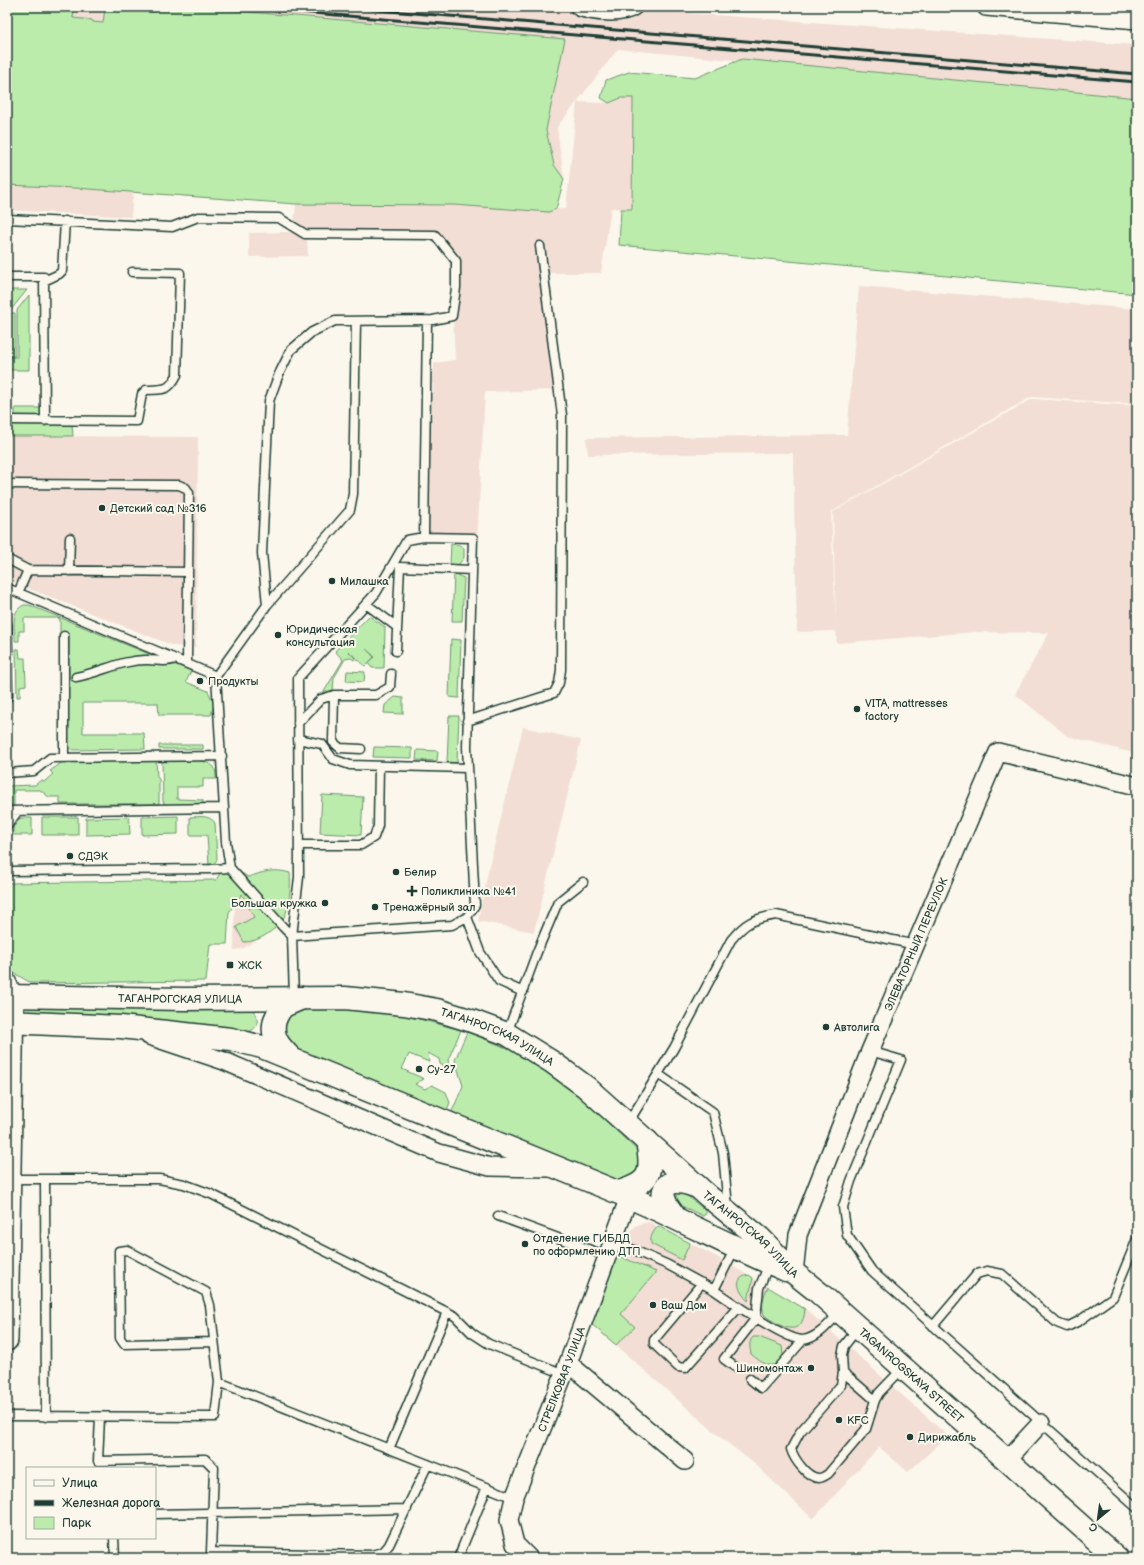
<svg xmlns="http://www.w3.org/2000/svg" width="1144" height="1565" font-family="'Balsamiq Sans',sans-serif">
  <rect width="100%" height="100%" fill="#fbf7ec"/>
  <filter id="ink" filterUnits="userSpaceOnUse"><feTurbulence type="fractalNoise" baseFrequency=".025" numOctaves="2"/><feDisplacementMap in="SourceGraphic" scale="8" xChannelSelector="R" yChannelSelector="G"/><feConvolveMatrix kernelMatrix="1 2 1 2 8 2 1 2 1" color-interpolation-filters="sRGB"/></filter>
  <g filter="url(#ink)">
    <path fill="#f2ded4" fill-rule="evenodd" d="M7 7H597L1137 45V99L618 49 577 102 609 103 621 98H633L632 209 611 208 601 273H541L554 390 485 392 477 543 426 541 434 363 455 360 451 270 446 253 435 238H307L308 256 249 257V233L293 232 296 204 133 193 131 217 7 210ZM577 102 566 209H556L564 179 557 127Z
      M859 286 1137 309V404L1031 397 831 512 836 627 833 512 1032 399 1137 406V754L1067 736 1015 694 1049 633 975 632 837 643 836 631 797 632 793 453 588 455 586 438 847 435Z
      M7 436 198 437 196 647 174 646 7 580Z
      M523 727 581 740 534 932 478 921 489 867Z
      M235 893 245 894 276 929 242 949 234 950Z
      M649 1222 717 1257 808 1311 948 1436 908 1472 879 1447 813 1519 756 1465 719 1436 589 1322 625 1236 637 1225Z"/>
    <path fill="#bbecac" stroke="#6d9470" d="M7 7H74L73 18 92 20 93 22 103 23 105 8 155 12 156 7H190L565 39 546 130 554 165 564 179 556 209 549 212 454 205 296 204 75 188 7 185Z
      M742 59 1137 98V294L619 245 621 209H632L633 98H621L609 103 601 98 606 80 629 72 695 78Z
      M7 290H27L10 311H7Z
      M29 295V370H7V357H17V310Z
      M7 313H15V356H7Z
      M15 408H41L40 417H15Z
      M7 424H72L73 436H7Z
      M451 544 459 545 464 548V558L457 566 450 565Z
      M454 574 464 578 462 621H452Z
      M24 605H29L191 671 186 682 208 691 214 704 211 715H159L158 703H83V733H144L145 749 72 750 68 745 69 635H60V619L57 618H24V631H19V641H15C15 627 10 611 24 605Z
      M369 616 385 627 384 668H372L368 663 375 657 366 649 374 657 365 666 348 651 355 658 354 660 351 658 345 659 334 678 333 691 322 695 343 660 335 651Z
      M451 639 461 640 459 698 449 697Z
      M16 649H19L20 658H25L26 685 20 686V697H17Z
      M347 671 365 672 364 682 346 681Z
      M395 697 403 698V714L384 713 385 705Z
      M449 716H459L457 763 447 762Z
      M159 745H203V749H159Z
      M374 747 412 748V758L373 757Z
      M417 750 438 751 437 761 416 760Z
      M162 759C174 760 206 757 214 767 216 771 216 775 216 779H203V787H177V799L203 800V803H206V807L168 806 163 802Z
      M64 761H156L157 777 159 779V804H60V797H49L40 790H14V806L7 809V786L35 785 41 780 44 782 53 774 50 771Z
      M322 795 363 797 361 835 320 833Z
      M178 816V834L142 835V817Z
      M42 817H78V835H42Z
      M129 817 130 834 86 835V818Z
      M190 817C198 817 209 814 215 823L217 858C216 863 214 864 209 865L207 835H190Z
      M20 818H32V835H13V828Z
      M222 870H237L248 877C264 872 273 868 290 873 291 883 290 910 283 919 274 931 259 942 244 942L236 927 254 917 242 894 229 912 227 944H210L206 981 31 983 7 969V888L9 883 216 880Z
      M23 1005 252 1009C259 1018 260 1028 248 1032L26 1013 22 1010Z
      M346 1008 404 1015 461 1030 448 1060 451 1070 440 1064 439 1059 428 1053 429 1062 409 1054 402 1069 424 1079 415 1084 425 1089 432 1085 446 1092 450 1103 445 1114 284 1046 281 1019 296 1009Z
      M467 1032C495 1043 524 1054 549 1072 582 1097 612 1127 642 1155L644 1165 627 1187 450 1116 463 1086 455 1060Z
      M679 1189 706 1211V1214L703 1216 673 1202V1191Z
      M658 1226 690 1243 682 1260 651 1244C650 1236 653 1232 658 1226Z
      M617 1255 656 1272 621 1314 635 1327 616 1345 589 1322Z
      M749 1275 753 1278 748 1301C740 1293 731 1278 749 1275Z
      M768 1287 805 1309C803 1340 780 1327 764 1315 761 1304 763 1297 768 1287Z
      M753 1337H759L782 1346 783 1356C774 1373 762 1363 751 1354 750 1348 748 1342 753 1337Z"/>
    <g fill="none" stroke-linecap="round" stroke-linejoin="round">
      <defs>
        <path id="service" d="M7 219 172 227 198 217 279 218 305 234 435 235 456 261V288L452 316 433 320 335 321 312 332 291 350 279 374 269 401 262 553 267 605
          M7 277H44L45 421
          M44 281 59 274 62 271 65 221
          M7 420 137 421 142 394 146 390C164 389 168 392 177 375L180 273 132 272
          M7 484 179 485 186 488 189 493 187 663
          M424 537 427 321
          M7 559 28 570
          M69 571 70 538
          M7 588 216 676
          M18 593 28 570 188 572
          M366 604 397 627
          M7 624 8 655
          M64 636V758
          M396 651 400 567 472 570
          M7 655 8 696 7 698
          M76 677C100 673 123 659 148 660 157 660 167 663 175 659
          M467 721 554 693 559 683 561 670 562 415 540 246
          M298 723 321 699 334 695
          M298 739 322 744 333 759 350 765 467 768
          M361 749 340 748 333 742 334 695H376L390 687 391 674
          M7 773 34 771 50 758 222 756
          M7 811 224 808
          M7 826 18 811
          M299 845H361L374 837 378 826 379 766
          M7 871 211 869 230 868
          M467 917 480 952 499 981 523 992
          M7 971 18 994
          M294 997 292 936 299 877 298 678 376 593 407 540 424 537 473 538 467 747 475 905 467 917 452 925 292 936 283 927 230 868 226 842 216 676 267 605 350 510 353 494 356 321
          M507 1033 537 952 558 902 583 882
          M870 1051 901 1060 851 1181 843 1207 847 1235 872 1271 1137 1508
          M658 1074 713 1112 723 1153 728 1207
          M628 1123 674 1048 731 940C746 922 753 919 776 915L916 945
          M11 1179H159L184 1184 211 1194 455 1316 472 1333 489 1344 564 1374
          M45 1179 46 1417
          M498 1216 607 1256
          M613 1241 668 1265 714 1290
          M735 1248 714 1290C730 1301 787 1341 803 1340 819 1338 830 1322 840 1312
          M702 1283 654 1340V1344L678 1367 685 1368 739 1307
          M933 1326 977 1274 987 1271 1002 1274 1057 1323 1067 1327 1079 1321 1113 1297 1137 1239
          M858 1328 844 1346 842 1355 843 1372 841 1385 800 1432 791 1449C794 1459 807 1478 819 1478 822 1478 825 1476 828 1474L866 1429 875 1400 879 1393 902 1369
          M214 1342 124 1344 120 1338 119 1251 127 1250 206 1292 210 1305 219 1382
          M735 1367 724 1359 756 1318 759 1288 769 1264
          M843 1372 875 1400
          M750 1379 761 1388 803 1340
          M7 1416 215 1417 219 1382 514 1498
          M100 1417 98 1461 205 1459 214 1468 211 1552 371 1555 383 1552 389 1545 428 1464
          M389 1449 447 1312
          M155 1514 407 1509
          M114 1538 115 1558
          M458 1558 487 1487"/>
        <g id="minor">
          <path d="M579 7C593 12 621 15 633 7"/>
          <path d="M986 7 1137 20"/>
          <path d="M149 1036 224 1061 439 1153 490 1167 550 1168"/>
          <path id="s1" d="M794 1273 798 1235 870 1051 998 752 1137 786"/>
          <path d="M568 1363 685 1461"/>
          <path d="M1007 1460 1041 1423"/>
          <path id="s2" d="M529 1558 515 1544 509 1520 514 1498 564 1374 629 1197"/>
        </g>
        <path id="tertiary" d="M7 1340 13 996"/>
        <g id="primary">
          <path id="s3" d="M7 996 184 999 345 998 404 1004 437 1010 469 1020 507 1034 552 1062 586 1087 708 1196 760 1238 794 1273 818 1292 1117 1558"/>
          <path d="M7 1022 121 1027 231 1039 262 1047 629 1197C682 1220 733 1248 786 1270"/>
          <path d="M291 1058C280 1047 270 1037 275 1020 277 1015 280 1009 284 1006 289 1003 296 1001 302 998"/>
          <path d="M618 1192C651 1183 653 1173 647 1141"/>
          <path d="M675 1217C672 1212 667 1207 665 1201 663 1197 663 1192 665 1188 672 1177 688 1184 698 1187"/>
        </g>
      </defs>
      <use href="#service" stroke="#1f3d34" stroke-width="11"/>
      <use href="#minor" stroke="#1f3d34" stroke-width="20"/>
      <use href="#tertiary" stroke="#1f3d34" stroke-width="24"/>
      <use href="#primary" stroke="#1f3d34" stroke-width="25"/>
      <use href="#service" stroke="#fbf7ec" stroke-width="8"/>
      <use href="#minor" stroke="#fbf7ec" stroke-width="17"/>
      <use href="#tertiary" stroke="#fbf7ec" stroke-width="21"/>
      <use href="#primary" stroke="#fbf7ec" stroke-width="22"/>
      <path stroke="#1f3d34" stroke-width="3" d="M241 7 1137 82
        M342 7 1137 74"/>
    </g>
  </g>
  <g fill="#1f3d34" stroke="#fbf7ec" stroke-width="1.5">
    <circle cx="102" cy="508" r="4"/>
    <circle cx="332" cy="581" r="4"/>
    <circle cx="278" cy="635" r="4"/>
    <circle cx="200" cy="681" r="4"/>
    <circle cx="857" cy="709" r="4"/>
    <circle cx="70" cy="856" r="4"/>
    <circle cx="396" cy="872" r="4"/>
    <path d="M410 885h4v4h4v4h-4v4h-4v-4h-4v-4h4z"/>
    <circle cx="325" cy="903" r="4"/>
    <circle cx="375" cy="907" r="4"/>
    <rect x="226" y="961" width="8" height="8" rx="2"/>
    <circle cx="826" cy="1027" r="4"/>
    <circle cx="419" cy="1069" r="4"/>
    <circle cx="525" cy="1244" r="4"/>
    <circle cx="653" cy="1305" r="4"/>
    <circle cx="811" cy="1368" r="4"/>
    <circle cx="839" cy="1420" r="4"/>
    <circle cx="910" cy="1437" r="4"/>
  </g>
  <g text-anchor="middle" dominant-baseline="central" stroke-width="4" stroke-linejoin="round" paint-order="stroke">
    <g font-size="11" fill="#1f3d34" stroke="#fbf7ec" text-anchor="start">
      <text x="110" y="508">Детский сад №316</text>
      <text x="340" y="581">Милашка</text>
      <text x="286" y="629">Юридическая<tspan x="286" dy="13">консультация</tspan></text>
      <text x="208" y="681">Продукты</text>
      <text x="865" y="703">VITA, mattresses<tspan x="865" dy="13">factory</tspan></text>
      <text x="78" y="856">СДЭК</text>
      <text x="404" y="872">Белир</text>
      <text x="421" y="891">Поликлиника №41</text>
      <text x="317" y="903" text-anchor="end">Большая кружка</text>
      <text x="383" y="907">Тренажёрный зал</text>
      <text x="238" y="965">ЖСК</text>
      <text x="834" y="1027">Автолига</text>
      <text x="427" y="1069">Су-27</text>
      <text x="533" y="1238">Отделение ГИБДД<tspan x="533" dy="13">по оформлению ДТП</tspan></text>
      <text x="661" y="1305">Ваш Дом</text>
      <text x="803" y="1368" text-anchor="end">Шиномонтаж</text>
      <text x="847" y="1420">KFC</text>
      <text x="918" y="1437">Дирижабль</text>
    </g>
    <g font-size="11" fill="#1f3d34" stroke="#fbf7ec">
      <text stroke="none"><textPath href="#s1" startOffset="352">ЭЛЕВАТОРНЫЙ ПЕРЕУЛОК</textPath></text>
      <text stroke="none"><textPath href="#s3" startOffset="173">ТАГАНРОГСКАЯ УЛИЦА</textPath></text>
      <text stroke="none"><textPath href="#s3" startOffset="497">ТАГАНРОГСКАЯ УЛИЦА</textPath></text>
      <text stroke="none"><textPath href="#s3" startOffset="821">ТАГАНРОГСКАЯ УЛИЦА</textPath></text>
      <text stroke="none"><textPath href="#s3" startOffset="1035">TAGANROGSKAYA STREET</textPath></text>
      <text stroke="none"><textPath href="#s2" startOffset="195">СТРЕЛКОВАЯ УЛИЦА</textPath></text>
    </g>
  </g>
  <rect width="1144" height="1565" fill="none" stroke="#fbf7ec" stroke-width="24"/>
  <rect x="12" y="12" width="1120" height="1541" fill="none" stroke="#1f3d34" stroke-width="1.5" filter="url(#ink)"/>
  <rect x="26" y="1467" width="130" height="72" fill="#fbf7ec" stroke="#a3ada2"/>
  <rect x="34" y="1480" width="20" height="6" fill="#fbf7ec" stroke="#a3ada2"/>
  <text x="62" y="1487" font-size="12" fill="#1f3d34">Улица</text>
  <rect x="34" y="1500" width="20" height="6" fill="#1f3d34" stroke="#a3ada2"/>
  <text x="62" y="1507" font-size="12" fill="#1f3d34">Железная дорога</text>
  <rect x="34" y="1517" width="20" height="12" fill="#bbecac" stroke="#a3ada2"/>
  <text x="62" y="1527" font-size="12" fill="#1f3d34">Парк</text>
  <g transform="translate(1098 1519) rotate(209)" stroke="#fbf7ec" stroke-width="3" paint-order="stroke">
  <path d="M0-3L7 15L0 10L-7 15Z" fill="#1f3d34"/>
  <text y="-6" font-size="11" font-weight="bold" text-anchor="middle" fill="#1f3d34">С</text>
  </g>
</svg>
